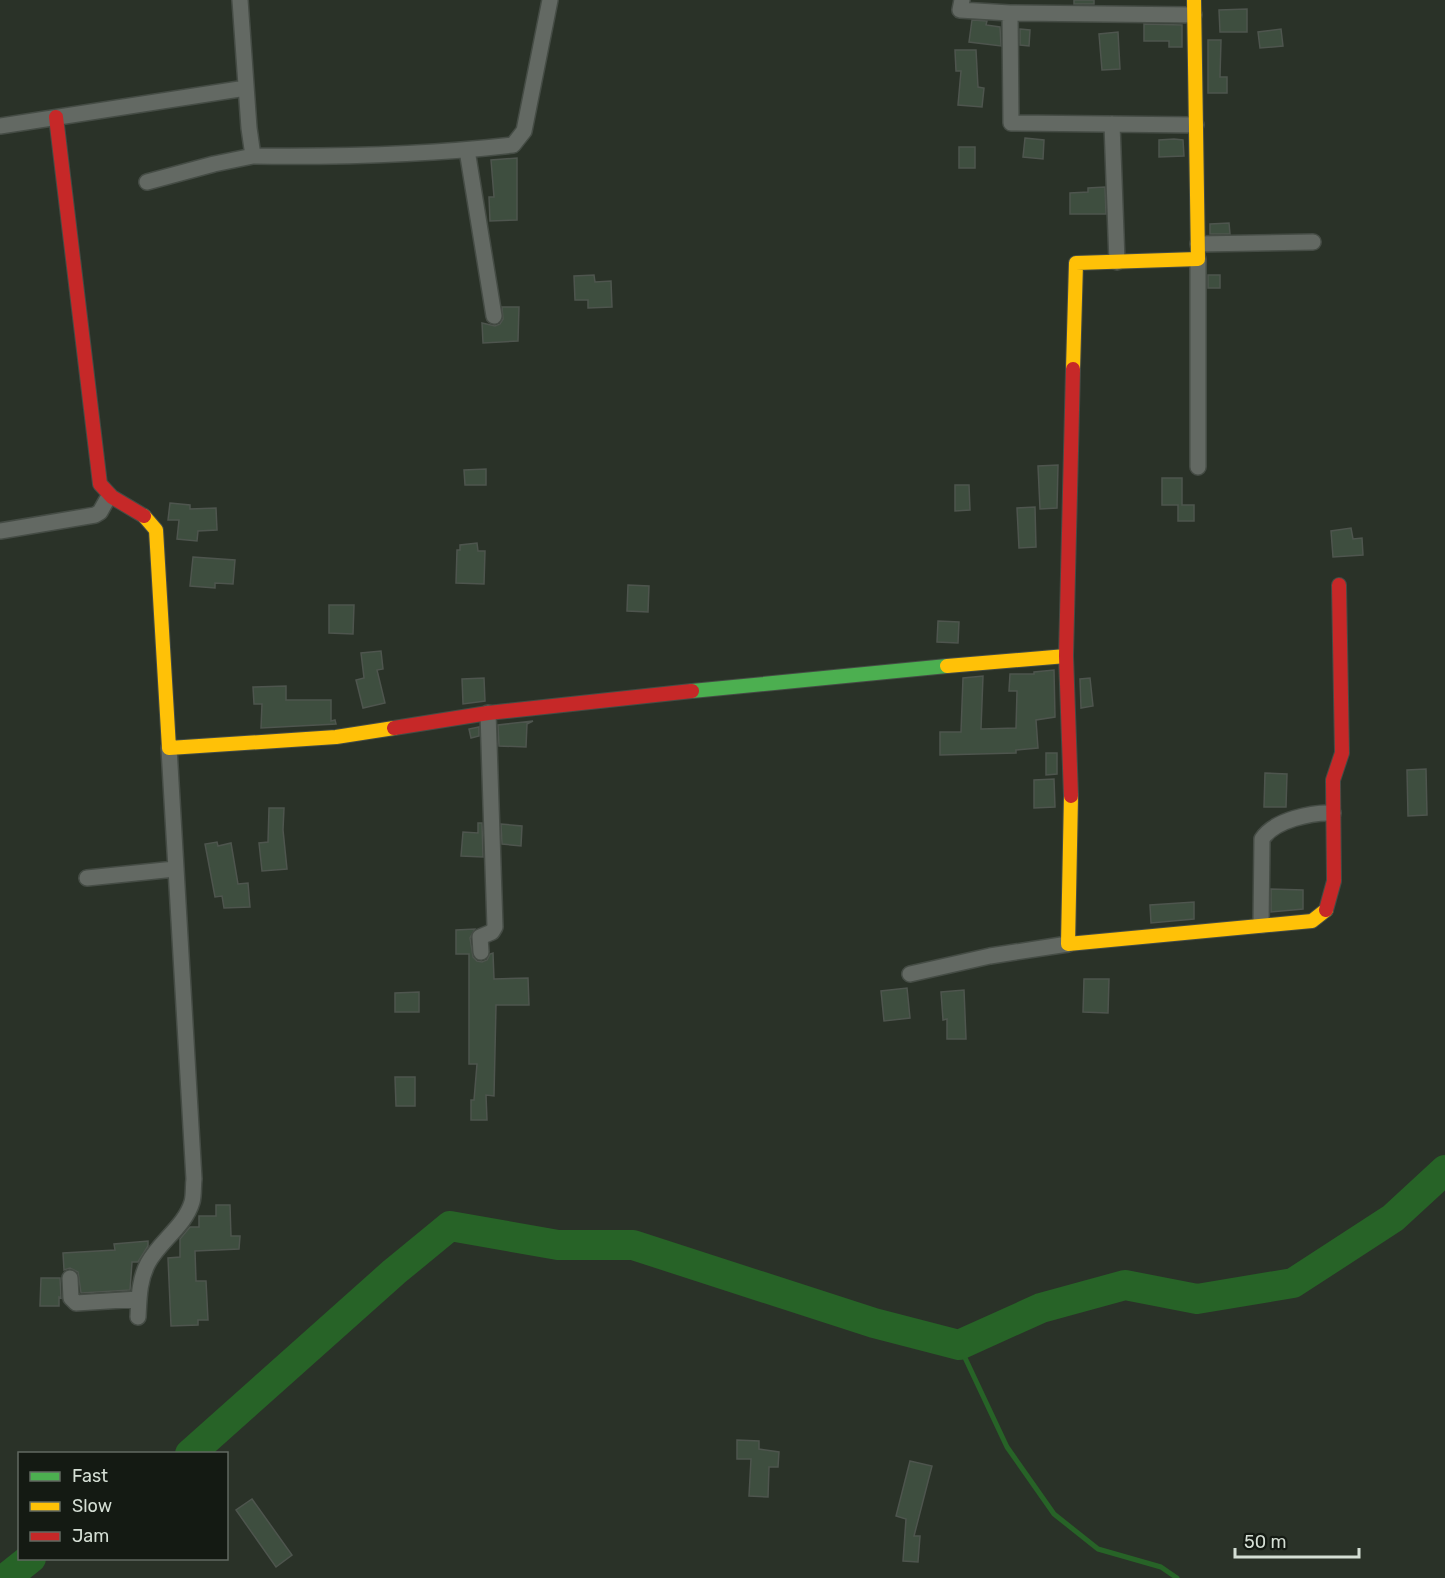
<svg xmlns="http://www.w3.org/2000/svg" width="1445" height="1578" font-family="Rubik,sans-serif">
  <rect width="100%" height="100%" fill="#2a3228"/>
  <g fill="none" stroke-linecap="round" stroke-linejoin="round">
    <path stroke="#276327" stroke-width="5" d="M959 1345 1007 1447 1054 1514 1098 1549 1161 1567 1177 1578"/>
    <path stroke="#276327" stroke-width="30" d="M190 1454 394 1272 450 1226 558 1245H633L874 1323 959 1345 1041 1308 1125 1285 1197 1299 1293 1283 1393 1218 1445 1170
      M6 1578 31 1558"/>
  </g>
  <path fill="#3e4e3f" stroke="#4e554e" stroke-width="1.5" d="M1074 0H1094V4H1074Z
    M1247 9V32H1220L1219 10Z
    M972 20 987 21 986 25 1000 27 1001 46 969 42Z
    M1144 24 1182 25V47H1169V41H1144Z
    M1020 29 1030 30 1029 46 1020 45Z
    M1281 29 1283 46 1260 48 1258 32Z
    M1118 32 1120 69 1102 70 1099 34Z
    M1208 40H1221L1220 77H1227V93H1208Z
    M955 50H976L978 87 984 88 982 107 958 105 961 71H956Z
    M1025 138 1044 140 1043 159 1023 157Z
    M1174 139 1183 140 1184 156 1159 157V140Z
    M959 147H975V168H959Z
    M517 158V220L490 221 489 197H494L491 160Z
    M1105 187 1106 214H1070V193L1088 192V188Z
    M1229 223 1230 234H1210V224Z
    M594 275 595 282 611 281 612 307 588 308V300H575L574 276Z
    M1208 275H1220V288H1208Z
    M502 307H519L518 341 483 343 482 323 495 326 500 324 503 319Z
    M1058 465 1057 508 1040 509 1038 466Z
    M486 469V485H465L464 470Z
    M1162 478H1182V505H1194V521H1178V505H1162Z
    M955 485H969L970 510 955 511Z
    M170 503 190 505V509L216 508 217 530 198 531 197 541 177 539 179 520H168Z
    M1035 507 1036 547 1019 548 1017 508Z
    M1351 528 1353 539 1362 538 1363 555 1333 557 1331 531Z
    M477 543 478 551H485L484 584 456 583 457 550H460V545Z
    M193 557 235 560 233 584 215 583V588L190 586Z
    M628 585 649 586 648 612 627 611Z
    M329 605H354L353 634 329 633Z
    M938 621 959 622 958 643 937 642Z
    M381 651 383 669 377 670 385 703 363 708 356 680 364 678 361 653Z
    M1054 670 1055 717 1036 720 1038 748 1016 750V753L940 755V732H961L963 678 983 676 981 729 1016 728 1017 691H1009L1010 674H1034V672Z
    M484 678 485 701 463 704 462 679Z
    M1090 678 1093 706 1081 708 1080 679Z
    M286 686V700H331V721L335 720 336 724 261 728 262 704H254L253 687Z
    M533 721 527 724 526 747 499 746 498 725Z
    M479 727V736L471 738 469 729Z
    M1046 753H1057V774L1046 775Z
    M1426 769 1427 815 1408 816 1407 770Z
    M1265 773 1287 774 1286 807H1264Z
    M1054 779 1055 807 1034 808V780Z
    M269 808H284L283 830 287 869 262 871 259 843 268 842Z
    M478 823H482L483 857 461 856 463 832 478 833Z
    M501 824 522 826 521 846 502 844Z
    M217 842 218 846 231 843 238 884 248 883 250 907 224 908 222 896 215 897 205 844Z
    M1271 889 1303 890V909L1271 912Z
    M1194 902V919L1151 923 1150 905Z
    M475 929 470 938 473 957 477 961 482 962 487 960 490 954 493 953 494 979 528 978 529 1005H496L494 1096 486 1095 487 1120H471V1100H474L477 1064H469V954H456V930Z
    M1084 979H1109L1108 1013 1083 1012Z
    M907 988 910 1018 884 1021 881 991Z
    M964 990 966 1039H947V1019L943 1020 941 992Z
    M419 992V1012H395V993Z
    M395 1077H415V1106H396Z
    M216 1205H230L231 1236H240L239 1249 195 1251 196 1281H206L208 1320H198V1325L171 1326 168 1258 180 1257V1239L190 1227H199V1216H216Z
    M148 1241V1246L138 1262H132L130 1290 81 1293 78 1272 70 1268 64 1270 63 1253 115 1250 114 1244Z
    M41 1278H60L61 1298 59 1297V1306H40Z
    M737 1440 759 1441V1449L779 1452 778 1467H769L768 1497 749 1496 751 1459H737Z
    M910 1461 932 1466 914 1536H920L918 1562 903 1561 906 1519 896 1516Z
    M252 1499 292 1555 276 1567 236 1510Z"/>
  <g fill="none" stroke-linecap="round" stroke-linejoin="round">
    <defs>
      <path id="street" d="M240 0 249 128 253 156C339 157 427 155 513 145L524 131 550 0
        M962 0 960 10 1010 13 1194 15
        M1010 13 1011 123 1196 125
        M1112 124 1117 262
        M0 126 246 88
        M467 150 494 316
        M147 182 214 164 253 156
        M1198 244 1313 242
        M1198 467V259
        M0 531 95 515 100 512 109 496
        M87 878 175 869
        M1261 925 1262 839C1274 820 1312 812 1333 813
        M481 952 480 937 492 932 495 927 488 713
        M910 974 990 956 1068 944
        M70 1278 71 1298 76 1303 139 1299
        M138 1317C139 1298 139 1280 148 1263 160 1241 185 1226 192 1202 194 1195 193 1186 194 1179L169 748"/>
      <path id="fast" d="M692 691 947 666"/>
      <path id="slow" d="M1073 369 1076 263 1198 259 1194 0
        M144 516 156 530 169 748 336 737 394 728
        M947 666 1066 656
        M1071 796 1068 944 1312 921 1326 910"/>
      <path id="jam" d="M56 117 100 484 112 497 144 516
        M394 728 488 713 692 691
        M1071 796 1066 656 1073 369
        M1326 910 1334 881 1333 780 1342 753 1339 585"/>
    </defs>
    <use href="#street" stroke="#454c45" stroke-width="18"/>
    <use href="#fast" stroke="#454c45" stroke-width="16"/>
    <use href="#slow" stroke="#454c45" stroke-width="16"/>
    <use href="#jam" stroke="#454c45" stroke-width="16"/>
    <use href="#street" stroke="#636963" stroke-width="15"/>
    <use href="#fast" stroke="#4caf50" stroke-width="14"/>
    <use href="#slow" stroke="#ffc107" stroke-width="14"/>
    <use href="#jam" stroke="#c62828" stroke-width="14"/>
  </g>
  <rect x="18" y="1452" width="210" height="108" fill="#141a13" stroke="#616961" stroke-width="1.5"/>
  <rect x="30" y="1472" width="30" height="9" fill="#4caf50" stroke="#616961" stroke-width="1.5"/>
  <text x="72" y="1482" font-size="18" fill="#d5dfd5">Fast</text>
  <rect x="30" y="1502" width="30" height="9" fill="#ffc107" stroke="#616961" stroke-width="1.5"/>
  <text x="72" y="1512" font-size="18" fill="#d5dfd5">Slow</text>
  <rect x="30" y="1532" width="30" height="9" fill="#c62828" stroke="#616961" stroke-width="1.5"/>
  <text x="72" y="1542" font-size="18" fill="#d5dfd5">Jam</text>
  <path d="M1235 1548v9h124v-9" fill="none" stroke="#d5dfd5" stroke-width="3"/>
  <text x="1244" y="1548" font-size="18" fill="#d5dfd5" stroke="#141a13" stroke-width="4.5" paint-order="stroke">50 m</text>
</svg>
